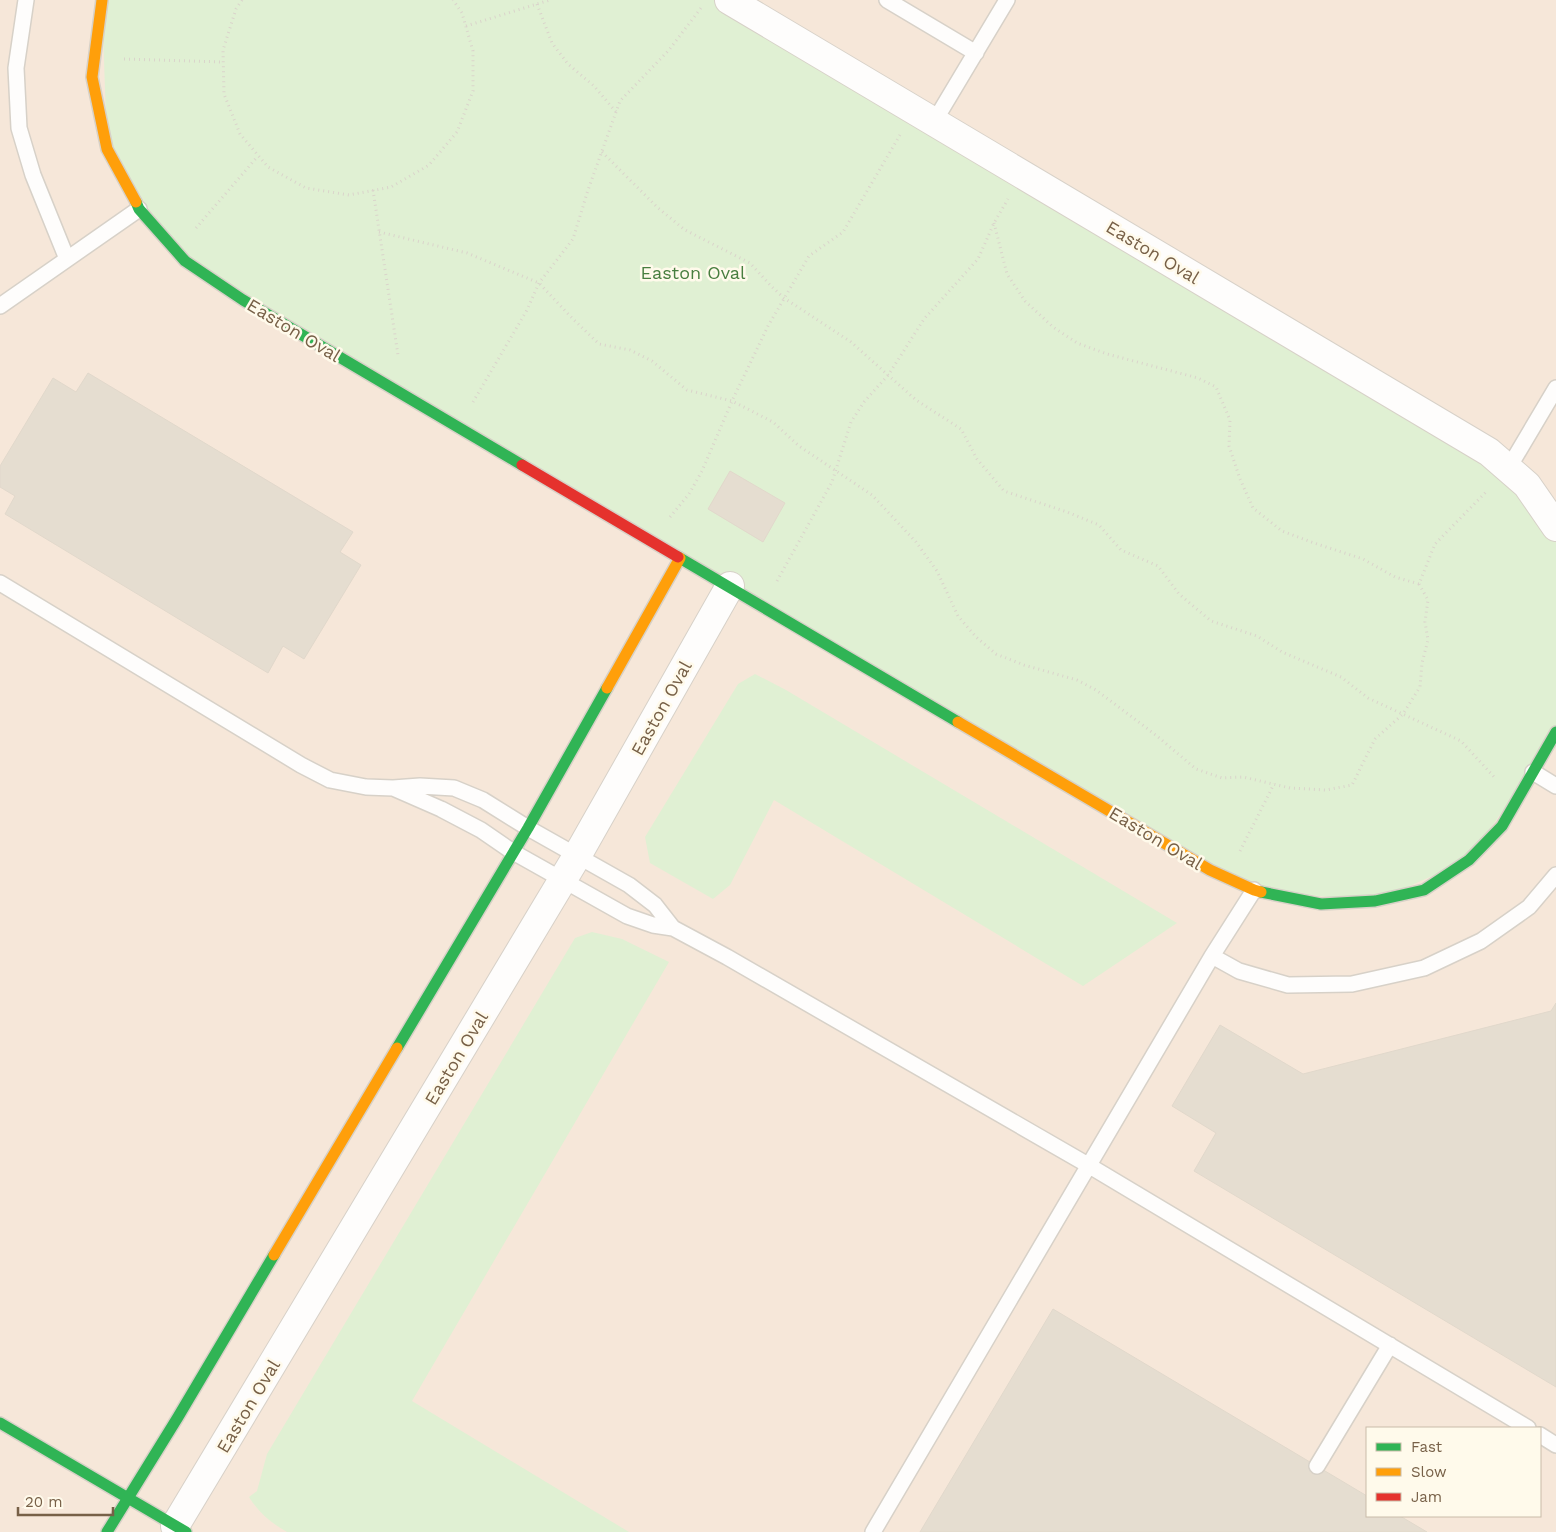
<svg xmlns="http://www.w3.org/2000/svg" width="1556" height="1532" font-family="'Work Sans',sans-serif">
  <rect width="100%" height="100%" fill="#f8f4e9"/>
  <path fill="#f6e7d9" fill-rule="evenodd" d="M0 0H1556V1532H0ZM1367 1428H1540V1516H1367Z"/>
  <path fill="#e0f0d3" d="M102 0H729L1489 452 1556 527V732L1469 860 1375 901 1254 890 185 261 107 149Z
    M755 674 786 690 1177 923 1083 986 774 800 730 885 713 899 650 863 645 837 738 684Z
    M592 932 622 939 669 962 412 1401 629 1532H287C271 1523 259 1513 249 1497L257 1491 267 1454 575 938Z"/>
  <path fill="#e5ddd0" stroke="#e1d8cb" d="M88 373 353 532 340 552 361 565 304 659 283 646 268 673 5 514 15 496 0 487V466L53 378 76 392Z
    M730 471 785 503 763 542 708 509Z
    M1556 1003V1387L1194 1171 1216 1133 1172 1106 1220 1025 1303 1074 1551 1011Z
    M1053 1309 1367 1496V1516H1400L1427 1532H920Z"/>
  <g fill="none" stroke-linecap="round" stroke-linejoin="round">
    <defs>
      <path id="lane" d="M26 0 16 68 19 128 33 175 67 259
        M887 0 976 53
        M934 122 1007 0
        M0 306 139 209
        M1508 469 1556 388
        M0 583 301 765 330 780 366 787 393 788 420 786 454 788 483 800 528 828 629 885 655 905 673 928
        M1533 772 1556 786
        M393 788 441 809 481 830 513 852 627 916 653 925 673 928 727 957 1088 1165 1528 1428
        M1212 956 1239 971 1288 985 1352 984 1424 968 1481 941 1529 907 1556 875
        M1540 1435 1556 1445
        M1317 1466 1390 1345
        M873 1532 1212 956 1254 890"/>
      <path id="street" d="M729 0 1489 452 1527 485 1556 527
        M175 1526 577 856 730 586"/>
      <path id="fast" d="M136 202 139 209 185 261 243 300 522 465
        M678 557 958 722
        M1261 892 1321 904 1375 901 1424 890 1469 860 1502 826 1556 732
        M397 1048 528 828 607 688
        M0 1423 186 1532
        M107 1532 178 1417 274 1255"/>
      <path id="slow" d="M102 0 92 77 107 149 136 202
        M607 688 680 558
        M958 722 1210 870 1254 890 1261 892
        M274 1255 397 1048"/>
      <path id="jam" d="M522 465 678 557"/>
    </defs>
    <use href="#lane" stroke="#d7d1c8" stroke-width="18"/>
    <use href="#street" stroke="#d7d1c8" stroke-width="30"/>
    <use href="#fast" stroke="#d7d1c7" stroke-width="14"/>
    <use href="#slow" stroke="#d7d1c7" stroke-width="14"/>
    <use href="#jam" stroke="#d7d1c7" stroke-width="14"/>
    <path stroke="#dad4cb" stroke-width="3" stroke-dasharray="1 4" stroke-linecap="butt" d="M242 0 236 9 223 50 224 94 240 134 268 167 306 188 349 195 391 187 429 165 457 132 473 91V51L462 13 453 0
      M537 4 552 43 568 64 594 86 616 112
      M466 26 550 0
      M124 59 223 62
      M602 152 658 208 685 230 750 263 771 286 784 298 851 342 916 400 961 429 977 459 1004 491 1067 512 1099 525 1121 550 1158 566 1179 594 1211 621 1257 636 1282 652 1341 677 1368 698 1461 741 1496 779
      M373 190 398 355
      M994 223 1007 274 1025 301 1053 327 1077 343 1107 354 1198 378 1216 387 1230 420 1229 446 1240 479 1253 508 1282 531 1314 543 1363 559 1395 577 1419 584
      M196 228 258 156
      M379 232 467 253 539 283 572 318 599 344 630 350 652 361 687 390 732 401 773 422 799 446 872 495 916 542 937 571 958 616 976 637 996 654 1024 665 1077 680 1096 690 1157 736 1196 769 1222 778 1243 777 1290 788 1326 790 1352 785 1375 739 1403 714 1420 687 1422 663 1428 640 1425 622 1428 600 1419 584 1435 544 1487 491
      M473 402 527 310 539 283 573 239 588 190 620 101 669 50 701 8
      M670 517 689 494 702 471 732 401 768 326 809 256 843 232 900 135
      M777 581 832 482 851 422 864 402 889 374 924 319 978 259 994 223 1008 199
      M1240 851 1274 784"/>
    <use href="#lane" stroke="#fefdfc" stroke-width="15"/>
    <use href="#street" stroke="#fefdfc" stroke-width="28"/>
    <use href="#fast" stroke="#30b455" stroke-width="11"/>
    <use href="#slow" stroke="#ff9f0a" stroke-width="11"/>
    <use href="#jam" stroke="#e5322d" stroke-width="11"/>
  </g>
  <g text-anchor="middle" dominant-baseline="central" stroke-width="5" stroke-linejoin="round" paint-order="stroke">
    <g font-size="18" fill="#776047" stroke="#fffaeb">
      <text transform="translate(1153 252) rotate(31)">Easton Oval</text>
      <text transform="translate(294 330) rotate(31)">Easton Oval</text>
      <text transform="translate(661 708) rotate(-61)">Easton Oval</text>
      <text transform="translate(1156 838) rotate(31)">Easton Oval</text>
      <text transform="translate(456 1058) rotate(-59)">Easton Oval</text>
      <text transform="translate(248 1406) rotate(-59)">Easton Oval</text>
    </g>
    <g font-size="18" fill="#487e3f" stroke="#fffaeb">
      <text x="693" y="272">Easton Oval</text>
    </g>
  </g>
  <rect x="1366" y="1427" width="175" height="90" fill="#fffaeb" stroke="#c9bca9"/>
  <rect x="1376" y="1443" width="25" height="8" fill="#30b455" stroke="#c9bca9"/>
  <text x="1411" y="1452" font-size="15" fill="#776047">Fast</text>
  <rect x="1376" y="1468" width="25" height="8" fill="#ff9f0a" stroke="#c9bca9"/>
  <text x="1411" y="1477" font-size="15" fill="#776047">Slow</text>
  <rect x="1376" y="1493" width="25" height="8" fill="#e5322d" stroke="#c9bca9"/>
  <text x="1411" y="1502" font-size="15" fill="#776047">Jam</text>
  <path d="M18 1507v8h95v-8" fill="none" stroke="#776047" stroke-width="2.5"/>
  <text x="25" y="1507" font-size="15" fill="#776047" stroke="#fffaeb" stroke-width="4" paint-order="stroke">20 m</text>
</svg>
